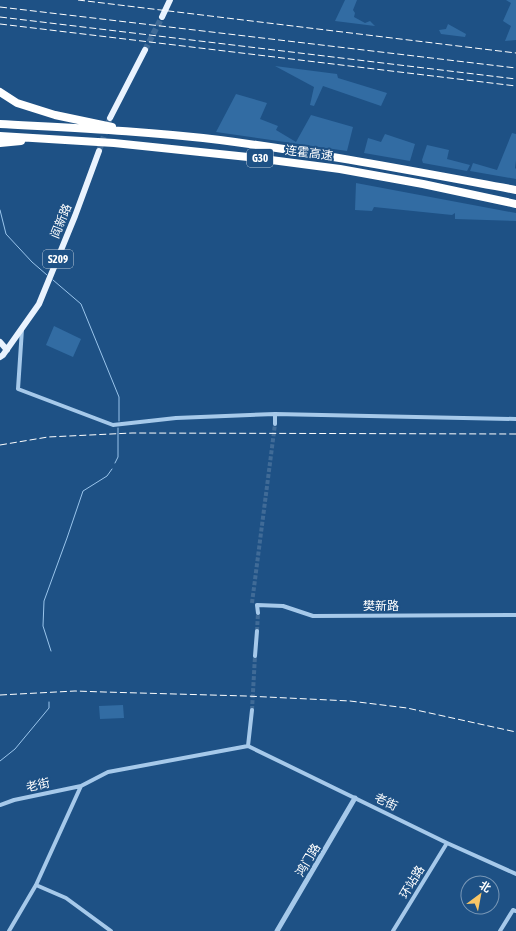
<svg xmlns="http://www.w3.org/2000/svg" width="516" height="931" font-family="'Asap Condensed','Noto Sans SC',sans-serif">
  <rect width="100%" height="100%" fill="#1e5185"/>
  <path fill="#326ca3" d="M345 0H357L353 10 355 13 354 17 365 23 370 21 375 26 335 21Z
    M506 0H516V40L505 41 511 26 503 21 511 3Z
    M448 24 466 34 465 37 441 34 439 30 446 29Z
    M275 66 337 74 338 78 387 93 381 106 323 86 314 106 310 105 314 87Z
    M236 94 267 103 260 119 278 126 276 130 296 142 311 115 353 127 347 151 216 132Z
    M512 133 516 134V160L515 168 516 169V179L470 171 473 163 497 170Z
    M385 134 415 144 410 161 364 153 368 138 381 142Z
    M427 145 449 150 447 159 470 165 467 171 423 163 422 160Z
    M356 183 516 213V221L455 219V213L452 215 374 207 372 211 355 210Z
    M54 326 81 339 73 357 46 345Z
    M123 705 124 718 100 719 99 706Z"/>
  <g fill="none" stroke-linecap="round" stroke-linejoin="round">
    <path stroke="#9ac5ec" stroke-width="1" d="M0 210 6 234 32 262 47 275
      M53 280 81 304 119 397V421
      M115 463 118 457V428
      M51 651 43 626 44 601 67 538 83 491 107 476 112 469
      M0 761 15 749 49 708V702"/>
    <path stroke="#406b97" stroke-width="4" stroke-dasharray="4 2" stroke-linecap="butt" d="M252 603 275 424
      M257 631 258 613
      M252 710 255 656"/>
    <path stroke="#406b97" stroke-width="6" stroke-dasharray="6 3" stroke-linecap="butt" d="M145 50 162 17
      M99 151 110 118"/>
    <path stroke="#a6c9ea" stroke-width="4" d="M22 329 18 389 113 425 176 418 275 414 516 419
      M275 424V414
      M258 613 257 605 283 606 313 616 516 615
      M255 656 257 631
      M248 746 447 843 516 874
      M0 805 14 800 81 786 108 772 248 746 252 710
      M36 885 66 898 111 931
      M9 931 36 885 81 786
      M393 931 447 843
      M500 931 513 910 516 911"/>
    <path stroke="#a6c9ea" stroke-width="5" d="M277 931 355 798"/>
    <path stroke="#eaf3fe" stroke-width="6" d="M162 17 170 0
      M110 118 145 50
      M0 342 7 350
      M0 357 3 355 39 304 75 216 99 151"/>
    <path stroke="#fff" stroke-width="8" d="M0 92 17 103 55 115 112 127
      M0 124C73 128 147 131 220 140 320 153 418 172 516 190
      M0 136 114 143 248 157 340 169 423 184 516 204
      M0 143 21 141"/>
    <path stroke="#fff" stroke-width="1" stroke-dasharray="7 3" stroke-linecap="butt" d="M78 0 516 53
      M0 7 516 68
      M0 17 516 79
      M0 24 516 86
      M0 445 48 437 132 433 516 434
      M0 695 75 691 104 692 246 696 350 701 407 708 516 732"/>
  </g>
  <g text-anchor="middle" dominant-baseline="central" stroke-width="4" stroke-linejoin="round" paint-order="stroke">
    <g fill="#1e5185" stroke="#bccbda" stroke-width="1">
      <rect x="247" y="149" width="26" height="18" rx="3"/>
      <rect x="43" y="250" width="30" height="18" rx="3"/>
    </g>
    <g font-size="11" font-weight="bold" fill="#fff">
      <text x="260" y="158">G30</text>
      <text x="58" y="259">S209</text>
    </g>
    <g font-size="12" fill="#fff" stroke="#1e5185">
      <text transform="translate(309 153) rotate(7)">连霍高速</text>
      <text transform="translate(61 221) rotate(-68)">阎新路</text>
      <text x="381" y="606">樊新路</text>
      <text transform="translate(38 785) rotate(-12)">老街</text>
      <text transform="translate(386 802) rotate(26)">老街</text>
      <text transform="translate(308 860) rotate(-59)">鸿门路</text>
      <text transform="translate(412 882) rotate(-59)">环站路</text>
    </g>
  </g>
  <g transform="translate(480 895) rotate(32)"><circle r="19" fill="#1e5185" stroke="#7897b6"/>
  <path d="M0-3L7 15L0 10L-7 15Z" fill="#f9c666"/>
  <text y="-6" font-size="11" font-weight="bold" text-anchor="middle" fill="#ffffff">北</text>
  </g>
</svg>
